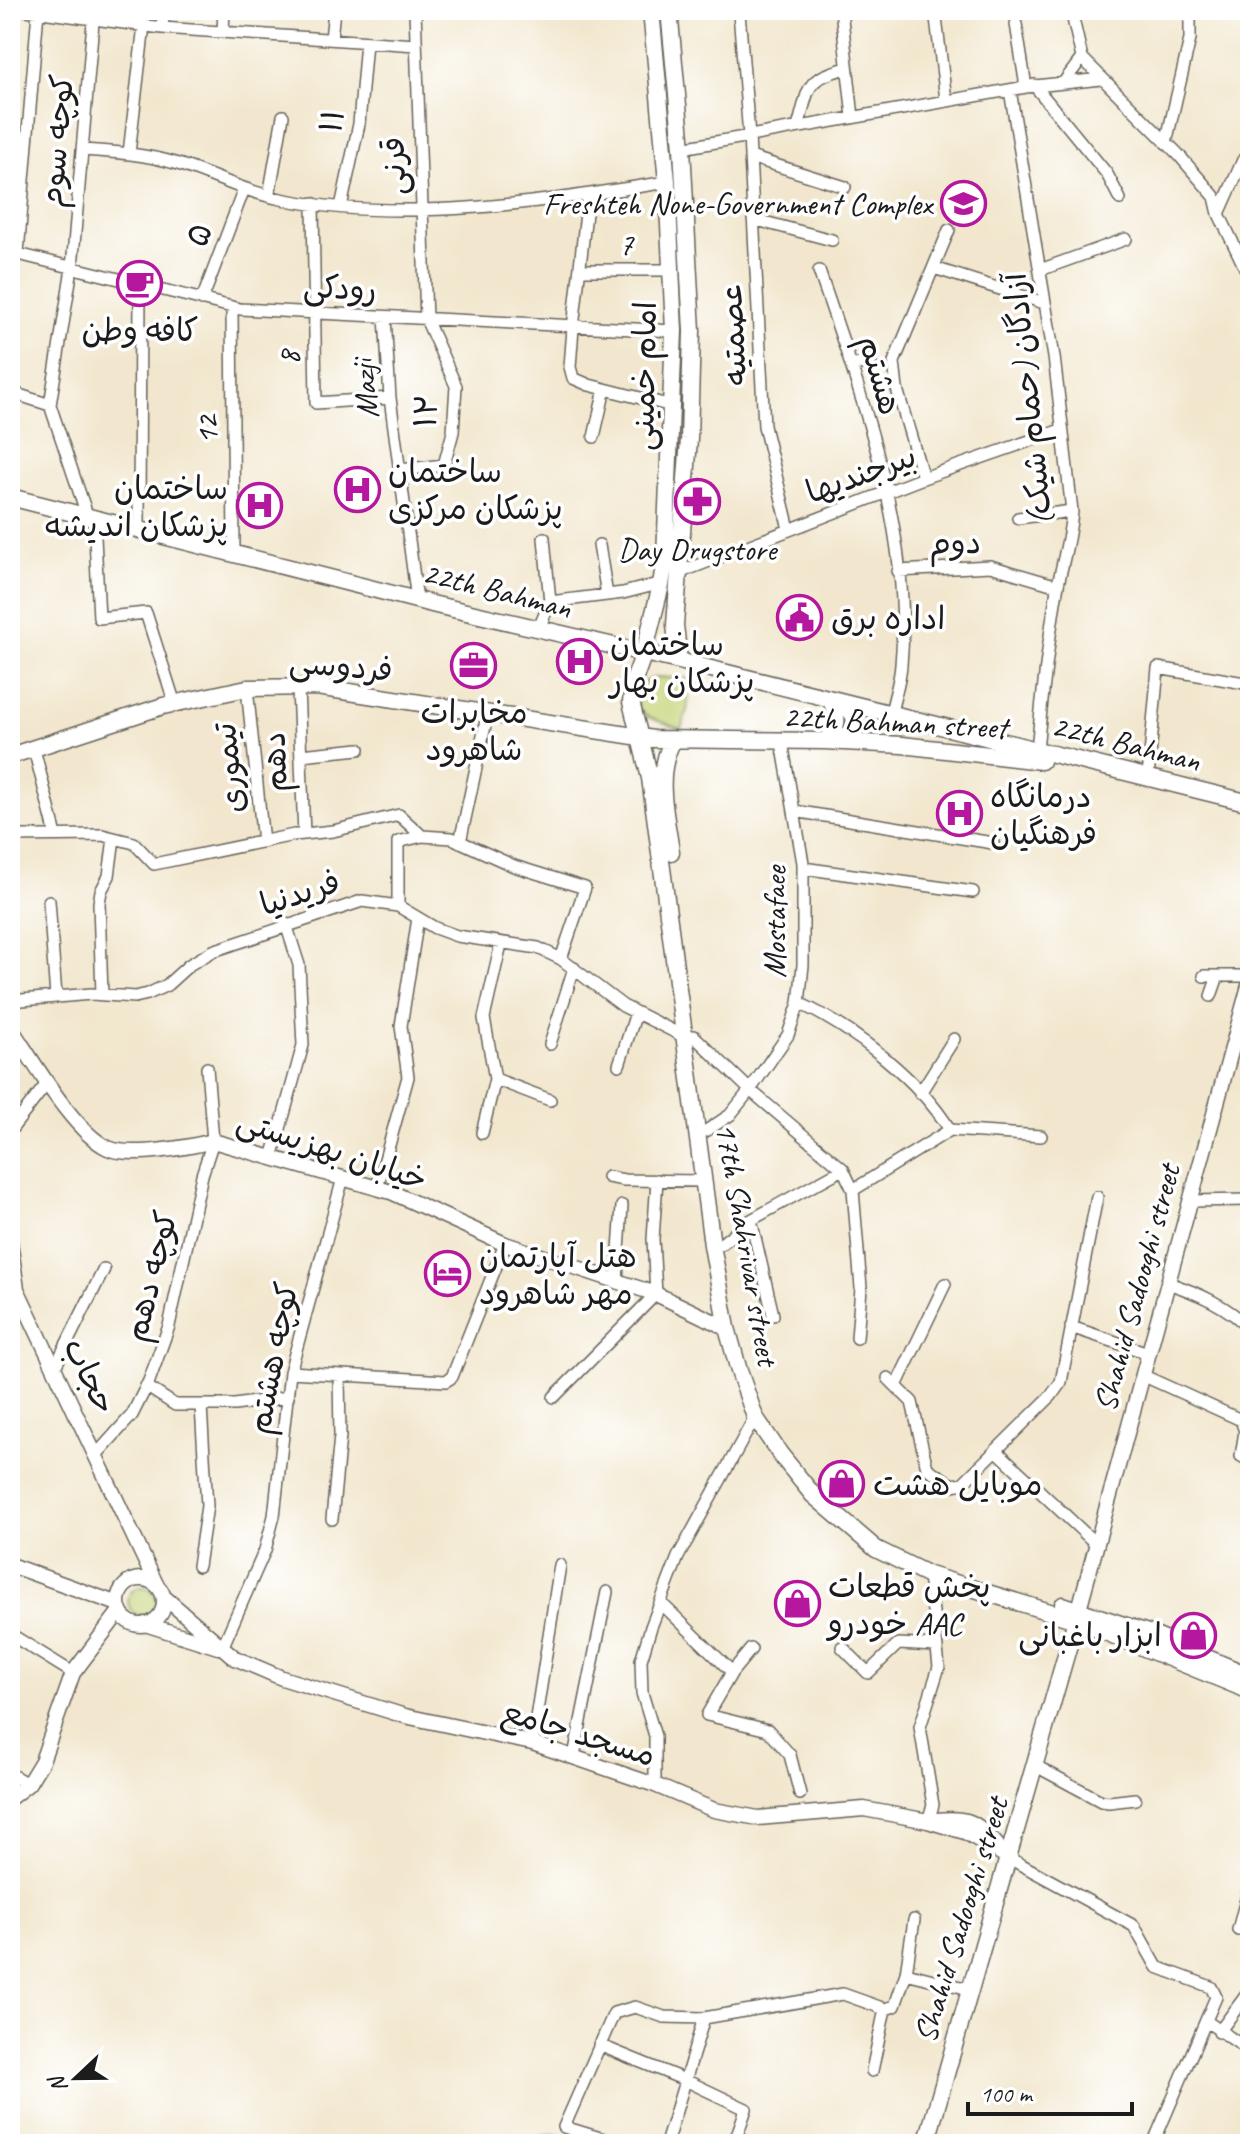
<svg xmlns="http://www.w3.org/2000/svg" width="1260" height="2154" font-family="Caveat,'Playpen Sans Arabic',sans-serif">
  <rect width="100%" height="100%" fill="#fff"/>
  <filter id="ink" filterUnits="userSpaceOnUse"><feTurbulence type="fractalNoise" baseFrequency=".0125" numOctaves="2"/><feDisplacementMap in="SourceGraphic" scale="16" xChannelSelector="R" yChannelSelector="G"/><feConvolveMatrix kernelMatrix="1 2 1 2 8 2 1 2 1" color-interpolation-filters="sRGB"/></filter>
  <filter id="wash" filterUnits="userSpaceOnUse"><feTurbulence type="fractalNoise" baseFrequency=".006" numOctaves="4" result="noise"/><feDisplacementMap in="SourceGraphic" scale="32" xChannelSelector="R" yChannelSelector="G"/><feGaussianBlur stdDeviation="1.8" result="paint"/><feColorMatrix in="noise" values="0 0 0 0 0 0 0 0 0 0 0 0 0 0 0 0 0 1.4 0 .05"/><feComposite in="paint" operator="in"/></filter>
  <g filter="url(#wash)">
    <rect width="100%" height="100%" fill="#f2e7ce"/>
    <path fill="#c4d375" stroke="#707848" stroke-width="2" d="M657 677 691 679 687 711 681 729 648 717 638 709V694L641 683Z
      M128 1601a14 14 0 1 1 28 0a14 14 0 1 1-28 0Z
      M554 2134 590 2144H495Z"/>
  </g>
  <g filter="url(#ink)">
    <g fill="none" stroke-linecap="round" stroke-linejoin="round">
      <defs>
        <path id="minor" d="M26 10 162 28 416 45
          M841 10 853 117
          M935 10 946 100
          M739 12 749 136 764 426 789 529
          M1016 24 1026 87
          M162 28 164 10
          M223 31 224 10
          M331 39 334 10
          M1082 58 1178 154 1215 197 1219 214 1250 278
          M1064 82 1082 58 1071 10
          M1034 85 1107 174 1120 199
          M1010 90 1054 357 1072 511C1070 539 1062 563 1057 590 1048 643 1042 697 1037 750
          M798 127C810 86 804 79 847 68
          M1166 143 1190 39V10
          M682 148 1026 87 1101 79
          M82 150C115 152 146 154 178 164 213 175 245 192 281 199 405 224 544 202 667 182
          M129 153 144 25
          M750 157 845 187
          M588 195 573 328 570 367 573 378 589 385 672 406
          M269 196 283 116
          M313 203 316 403 390 398
          M341 207 359 124 366 42
          M1219 214 1243 160 1250 158
          M753 219 832 240
          M10 252 240 309 674 331
          M18 253 38 11
          M934 268 1044 303
          M580 270H673
          M1040 270 1126 239
          M819 271C861 394 913 534 901 665 900 681 894 697 891 713
          M202 300 244 189
          M232 307 234 552
          M385 317 390 398 417 600
          M852 366 871 361
          M10 392 50 405
          M594 437 605 389
          M400 470 444 465 453 432 456 386 426 319 415 10
          M923 478 897 389 894 362 949 230
          M87 515 50 405 72 268 94 10
          M94 517 99 618 146 613 175 704
          M1018 518 1072 511
          M139 528 140 284
          M544 538 550 602
          M599 545 607 595
          M898 571 990 566 1058 586
          M681 572 923 478 1061 430
          M539 628 550 602 623 593 662 583
          M247 688 263 842
          M298 688 304 834
          M34 749 56 835
          M301 755 359 749
          M1148 777 1158 668 1250 684
          M794 811 993 843
          M10 836 102 835 134 843 154 864 294 835 333 831 399 815 422 836 452 838 514 866 585 888 561 959
          M460 842 488 712
          M803 868 973 892
          M49 901 56 997
          M398 906V842L422 836
          M1204 976H1250
          M102 995 99 903 101 891 109 876 114 838
          M1211 996 1218 976
          M10 1001 91 994 135 997 148 994 167 985 189 965 213 951 362 901 398 906 435 928 457 936 538 948 561 959 623 1006 685 1037
          M799 1003C853 1028 919 1079 950 1130
          M694 1036 750 1090 843 1169 853 1190 861 1288 857 1338
          M550 1044 574 968
          M619 1065 636 1013
          M495 1079 550 1100
          M920 1093 954 1039
          M10 1131 48 1082
          M706 1131 730 1115 750 1090 788 1035 799 1003 803 965V863L782 742
          M482 1133 495 1079 484 1018 501 944
          M272 1158 303 1045 299 965 286 924
          M608 1177 624 1180 703 1181
          M377 1188 408 1077 401 1026 418 918
          M853 1190 950 1130 1041 1136
          M1190 1201 1250 1200
          M751 1220 773 1315
          M721 1244 751 1220 843 1169
          M617 1281 622 1206
          M1168 1283C1198 1293 1228 1306 1250 1329
          M1071 1327 1148 1353
          M55 1367 104 1269
          M290 1372 446 1381 452 1377 505 1244
          M1142 1375 1241 1420 1245 1431 1241 1456 1250 1461
          M888 1378 912 1402 927 1468 953 1485 963 1483 1051 1396 1061 1382 1097 1197
          M146 1386 175 1405H235L288 1397
          M896 1386 945 1284
          M554 1397 656 1294 653 1239 657 1180
          M996 1450 1096 1544
          M97 1454 132 1415 149 1381 169 1326 202 1175 213 1141 207 1068
          M332 1519 340 1436 339 1375
          M198 1566 207 1506 201 1406
          M661 1603 732 1672
          M10 1634 73 1673
          M842 1647 868 1673 898 1644 936 1646
          M222 1648 265 1550 274 1516 290 1372 343 1178
          M751 1649 732 1672 707 1715 768 1730 790 1755 800 1794
          M532 1743 560 1565
          M574 1756 607 1592
          M1036 1766 1101 1801 1109 1802 1135 1799
          M10 1774 28 1784
          M655 1785V1736L642 1693 641 1660 651 1627 678 1557 755 1417
          M928 1821 933 1805 920 1727 939 1667 929 1575
          M1009 1858 1134 1926 1157 1967 1211 1987 1216 1997 1153 2144
          M1238 1930 1250 1884
          M906 1973 969 1989
          M885 2009 895 2006 906 1973 914 1920
          M1206 2021 1250 2051
          M1219 2032 1250 1990
          M599 2045 685 2080 746 2109 734 2144
          M620 2144 564 2127 614 2013 635 2007 664 2017 704 2018 843 1994 885 2009 872 2071
          M666 2144 704 2018"/>
        <path id="tertiary" d="M10 1027C32 1059 74 1133 108 1148 130 1158 190 1147 213 1141L391 1192 505 1244 656 1294 727 1328
          M10 1242 17 1289 156 1584
          M10 1565 118 1604
          M118 1602a23 23 0 1 1 46 0a23 23 0 1 1-46 0Z
          M164 1597 235 1658 282 1678 405 1716 532 1743 655 1785 714 1810 758 1818 864 1809 928 1821 965 1832 1009 1858
          M1076 1620 1250 982
          M145 1624 218 1647
          M10 1798 28 1784 42 1761 73 1673 120 1611
          M936 1820C968 1817 976 1821 997 1845"/>
        <path id="secondary" d="M651 10 667 182 674 331 665 558 661 585 644 653 633 683 631 702 650 778 712 1245 727 1328 739 1371 755 1417 780 1454 813 1495 876 1549 929 1575 1076 1620 1250 1691
          M669 10 682 148 692 331 689 439 675 625 679 661
          M10 497 436 605 679 661 1250 803
          M825 741C839 728 839 718 831 701
          M843 742 853 730 855 718 846 704
          M10 756 163 706 247 688 317 687 653 739 825 741 902 745 1041 761
          M671 852C666 815 654 775 673 740
          M1063 1605 1148 1633 1250 1676
          M926 2144 1076 1620"/>
      </defs>
      <use href="#minor" stroke="#67635a" stroke-width="14"/>
      <use href="#tertiary" stroke="#67635a" stroke-width="17"/>
      <use href="#secondary" stroke="#67635a" stroke-width="19"/>
      <use href="#minor" stroke="#fff" stroke-width="11"/>
      <use href="#tertiary" stroke="#fff" stroke-width="14"/>
      <use href="#secondary" stroke="#fff" stroke-width="16"/>
    </g>
  </g>
  <defs>
    <symbol id="school-ring" viewBox="-11 -11 22 22"><circle r="9.5" fill="#fff" stroke="#b5179e" stroke-width="1.5"/><path d="M0-5L7-2L0 1L-7-2ZM-4 1L0 2.5L4 1V4Q0 6-4 4Z" fill="#b5179e"/></symbol>
    <symbol id="cafe-ring" viewBox="-11 -11 22 22"><circle r="9.5" fill="#fff" stroke="#b5179e" stroke-width="1.5"/><path d="M-5.5-4.5H6V0H3Q3 3.5 0 3.5H-2.5Q-5.5 3.5-5.5 0ZM3-3.2v2h1.7v-2ZM-6 4.5H4V6H-6Z" fill="#b5179e"/></symbol>
    <symbol id="hospital-ring" viewBox="-11 -11 22 22"><circle r="9.5" fill="#fff" stroke="#b5179e" stroke-width="1.5"/><path d="M-5-5h3v3.5h4V-5h3V5h-3V1.5h-4V5h-3Z" fill="#b5179e"/></symbol>
    <symbol id="pharmacy-ring" viewBox="-11 -11 22 22"><circle r="9.5" fill="#fff" stroke="#b5179e" stroke-width="1.5"/><path d="M-2-6h4v4h4v4h-4v4h-4v-4h-4v-4h4Z" fill="#b5179e"/></symbol>
    <symbol id="civic-ring" viewBox="-11 -11 22 22"><circle r="9.5" fill="#fff" stroke="#b5179e" stroke-width="1.5"/><path d="M-.6-6.5H3V-4.5H.6V-3L4-1V1h2V6H-6V1h2V-1L-.6-3ZM-1.2 2.5V6h2.4V2.5Z" fill="#b5179e"/></symbol>
    <symbol id="office-ring" viewBox="-11 -11 22 22"><circle r="9.5" fill="#fff" stroke="#b5179e" stroke-width="1.5"/><path d="M-6-3h4V-5.5h4V-3h4V5H-6ZM-1-4.5V-3h2v-1.5ZM-6 0V1H6V0Z" fill="#b5179e"/></symbol>
    <symbol id="hotel-ring" viewBox="-11 -11 22 22"><circle r="9.5" fill="#fff" stroke="#b5179e" stroke-width="1.5"/><path d="M-6-4.5h1.5V1H6V5H4.5V3h-9V5H-6ZM-4 0a1.8 1.8 0 1 1 3.6 0ZM.5 0V-2.5h3Q6-2.5 6 0Z" fill="#b5179e"/></symbol>
    <symbol id="shop-ring" viewBox="-11 -11 22 22"><circle r="9.5" fill="#fff" stroke="#b5179e" stroke-width="1.5"/><path d="M-5-2.5h2.3a2.7 3.5 0 0 1 5.4 0H5L5.5 6h-11ZM-1.5-2.5h3a1.5 2.3 0 0 0-3 0Z" fill="#b5179e"/></symbol>
  </defs>
  <g fill-rule="evenodd">
    <use href="#school-ring" x="938" y="178" width="51" height="51"/>
    <use href="#cafe-ring" x="114" y="258" width="51" height="51"/>
    <use href="#hospital-ring" x="332" y="464" width="51" height="51"/>
    <use href="#pharmacy-ring" x="672" y="476" width="51" height="51"/>
    <use href="#hospital-ring" x="234" y="480" width="51" height="51"/>
    <use href="#civic-ring" x="774" y="592" width="51" height="51"/>
    <use href="#hospital-ring" x="554" y="636" width="51" height="51"/>
    <use href="#office-ring" x="448" y="640" width="51" height="51"/>
    <use href="#hospital-ring" x="934" y="788" width="51" height="51"/>
    <use href="#hotel-ring" x="422" y="1248" width="51" height="51"/>
    <use href="#shop-ring" x="816" y="1458" width="51" height="51"/>
    <use href="#shop-ring" x="772" y="1578" width="51" height="51"/>
    <use href="#shop-ring" x="1168" y="1610" width="51" height="51"/>
  </g>
  <g text-anchor="middle" dominant-baseline="central" stroke-width="7" stroke-linejoin="round" paint-order="stroke">
    <g font-size="32" fill="#1c1c1c" stroke="#fff">
      <text transform="translate(332 121) rotate(-80)">۱۱</text>
      <text transform="translate(57 141) rotate(-85)">کوچه سوم</text>
      <text transform="translate(394 166) rotate(-92)">قرنی</text>
      <text transform="translate(199 235) rotate(-69)">۵</text>
      <text x="626" y="244">7</text>
      <text transform="translate(340 288) rotate(3)">رودکی</text>
      <text transform="translate(733 335) rotate(-93)">عصمتیه</text>
      <text transform="translate(289 358) rotate(-91)">8</text>
      <text transform="translate(880 375) rotate(74)">هشتم</text>
      <text transform="translate(644 376) rotate(-89)">امام خمینی</text>
      <text transform="translate(365 389) rotate(-96)">Mazji</text>
      <text transform="translate(1028 399) rotate(-96)">آزادگان (حمام شیک)</text>
      <text transform="translate(426 411) rotate(-87)">۱۲</text>
      <text transform="translate(207 430) rotate(-91)">12</text>
      <text transform="translate(861 474) rotate(-20)">بیرجندیها</text>
      <text transform="translate(955 543) rotate(-1)">دوم</text>
      <text transform="translate(497 590) rotate(14)">22th Bahman</text>
      <text transform="translate(341 666) rotate(5)">فردوسی</text>
      <text transform="translate(895 722) rotate(3)">22th Bahman street</text>
      <text transform="translate(1126 743) rotate(14)">22th Bahman</text>
      <text transform="translate(275 762) rotate(-92)">دهم</text>
      <text transform="translate(229 768) rotate(-96)">تیموری</text>
      <text transform="translate(300 893) rotate(-18)">فریدنیا</text>
      <text transform="translate(774 922) rotate(-90)">Mostafaee</text>
      <text transform="translate(332 1150) rotate(18)">خیابان بهزیستی</text>
      <text transform="translate(747 1244) rotate(80)">17th Shahrivar street</text>
      <text transform="translate(151 1276) rotate(-76)">کوچه دهم</text>
      <text transform="translate(1137 1288) rotate(-75)">Shahid Sadooghi street</text>
      <text transform="translate(273 1358) rotate(-79)">کوچه هشتم</text>
      <text transform="translate(90 1376) rotate(64)">حجاب</text>
      <text transform="translate(579 1733) rotate(17)">مسجد جامع</text>
      <text transform="translate(961 1920) rotate(-73)">Shahid Sadooghi street</text>
    </g>
    <g font-size="32" fill="#1c1c1c" stroke="#fff" text-anchor="start">
      <text x="932" y="203" text-anchor="end">Freshteh None-Government Complex</text>
      <text x="140" y="330" text-anchor="middle">کافه وطن</text>
      <text x="388" y="471">ساختمان<tspan x="388" dy="37">پزشکان مرکزی</tspan></text>
      <text x="228" y="488" text-anchor="end">ساختمان<tspan x="228" dy="37">پزشکان اندیشه</tspan></text>
      <text x="697" y="549" text-anchor="middle">Day Drugstore</text>
      <text x="831" y="618">اداره برق</text>
      <text x="610" y="644">ساختمان<tspan x="610" dy="37">پزشکان بهار</tspan></text>
      <text x="474" y="712" text-anchor="middle">مخابرات<tspan x="474" dy="37">شاهرود</tspan></text>
      <text x="990" y="796">درمانگاه<tspan x="990" dy="37">فرهنگیان</tspan></text>
      <text x="479" y="1256">هتل آپارتمان<tspan x="479" dy="37">مهر شاهرود</tspan></text>
      <text x="873" y="1484">موبایل هشت</text>
      <text x="828" y="1586">پخش قطعات<tspan x="828" dy="37">خودرو AAC</tspan></text>
      <text x="1162" y="1635" text-anchor="end">ابزار باغبانی</text>
    </g>
  </g>
  <rect width="1260" height="2154" fill="none" stroke="#fff" stroke-width="40"/>
  <g transform="translate(76 2078) rotate(248)" stroke="#ffffff" stroke-width="6" paint-order="stroke">
  <path d="M0-6L14 30L0 20L-14 30Z" fill="#1c1c1c"/>
  <text y="-12" font-size="22" font-weight="bold" text-anchor="middle" fill="#1c1c1c">N</text>
  </g>
  <path d="M968 2102v12h164v-12" fill="none" stroke="#1c1c1c" stroke-width="4"/>
  <text x="980" y="2102" font-size="24" fill="#1c1c1c" stroke="#ffffff" stroke-width="6" paint-order="stroke">100 m</text>
</svg>
